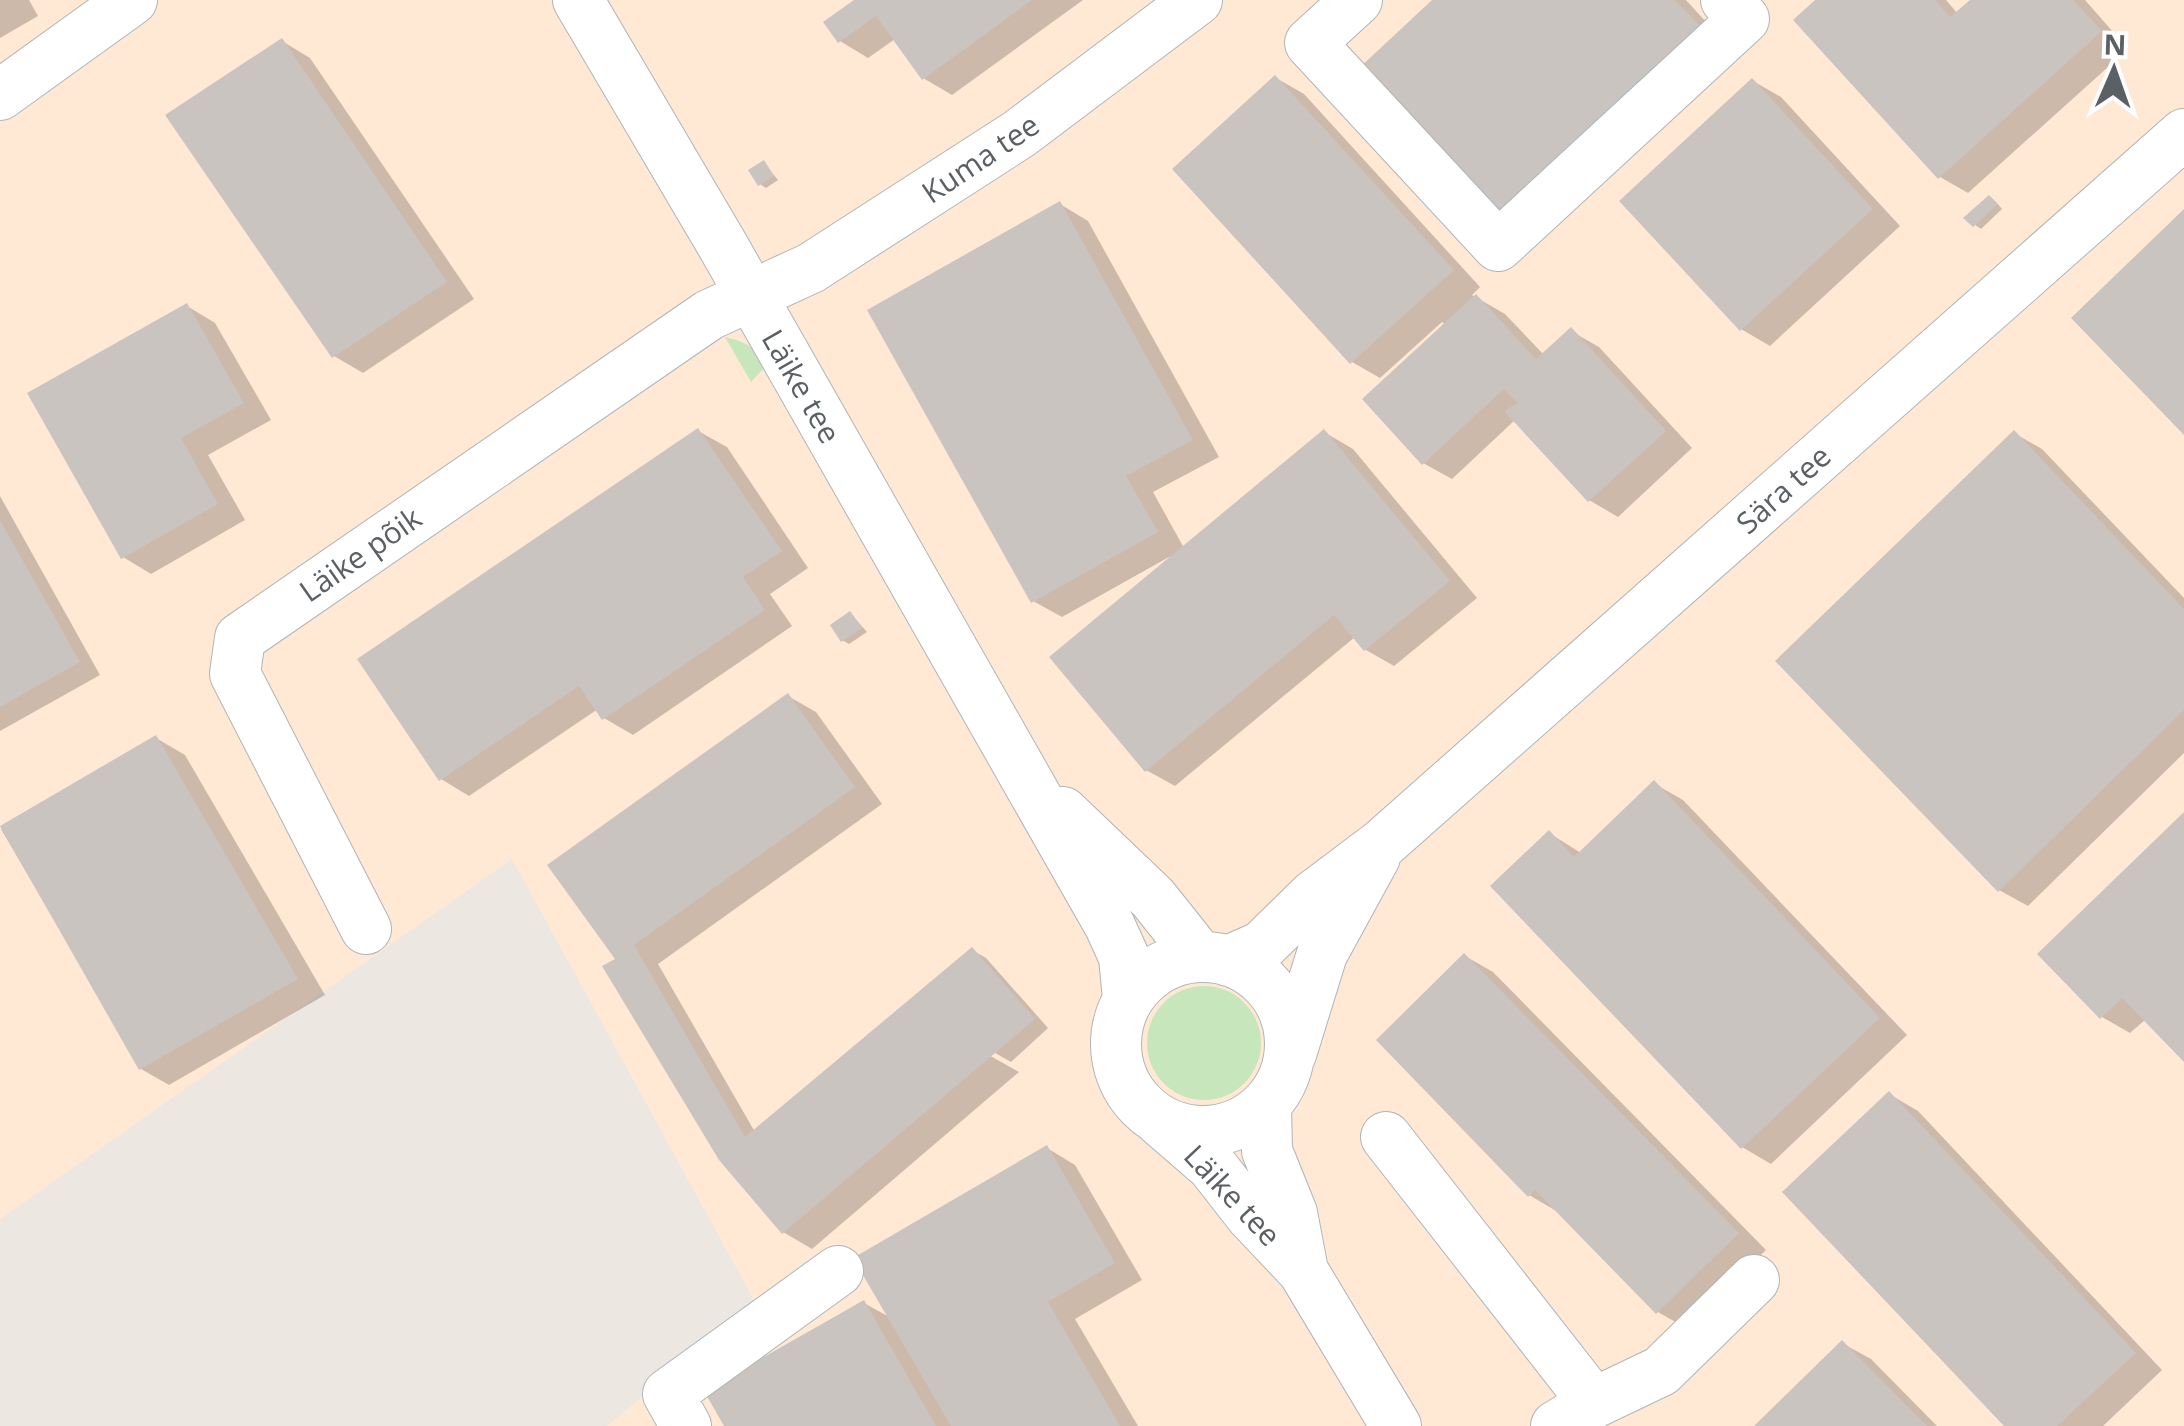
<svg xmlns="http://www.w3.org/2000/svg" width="2184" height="1426" font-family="'Open Sans',sans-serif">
  <rect width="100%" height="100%" fill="#ede7e1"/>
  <path fill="#ffe8d4" d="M0 0H2184V1426H607L755 1302 512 859 0 1219Z"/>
  <path fill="#c8e6bc" d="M725 337C747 342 756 347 765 367L751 382Z
    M1147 1043a57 57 0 1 1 114 0a57 57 0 1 1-114 0Z"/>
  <path fill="#0003" d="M0 0H29L38 16 0 38Z
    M859 0H1083L952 95 923 78 895 39 868 58 840 41Z
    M1436 0H1686L1728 46Z
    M1818 0H1946L1958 14 1973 0H2085L2128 49 1968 193 1940 177Z
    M282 41 310 58 474 299 363 373 334 356Z
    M1276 78 1304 94 1480 287 1472 295 1505 314 1544 355 1571 331 1599 347 1692 448 1618 517 1589 500 1515 420 1452 479 1423 463 1446 325 1442 322 1380 378 1352 362Z
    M1753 81 1781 97 1900 226 1770 346 1741 329Z
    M764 163 778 180 766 188 760 184Z
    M1996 202 2002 209 1981 229 1975 225Z
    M1060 204 1088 221 1219 457 1153 492 1184 548 1324 432 1353 449 1477 598 1394 666 1366 650 1355 637 1175 786 1146 770 1169 557 1062 617 1033 601Z
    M187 306 215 323 271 420 208 455 245 520 151 574 123 557Z
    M698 431 727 447 808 568 770 594 792 626 633 735 604 718 598 709 469 796 441 779Z
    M2014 433 2042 449 2184 598V753L2028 906 1999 890Z
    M0 496 100 675 0 731Z
    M851 614 867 632 849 644 842 640Z
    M788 696 816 712 882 804 658 964 755 1132 972 950 986 958 1048 1028 1011 1062 983 1046 980 1050 1019 1072 812 1249 783 1232 618 959Z
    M156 738 185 755 325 995 169 1085 141 1069 1 829Z
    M1655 784 1683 800 1907 1035 1771 1164 1742 1147 1549 833 1581 853Z
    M2184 815V1058L2146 1019 2130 1033 2102 1017Z
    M1465 956 1493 972 1766 1250 1686 1328 1658 1312 1558 1212 1529 1195Z
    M1889 1094 1918 1111 2162 1370 2103 1426H2007Z
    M1047 1148 1075 1165 1142 1280 1075 1319 1138 1426H727L864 1303 891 1318Z
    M1842 1343 1871 1359 1937 1426H1758Z"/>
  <path fill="#cac4c0" d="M854 0H1032L922 80 876 16 838 43 823 22Z
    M1432 0H1675L1702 28 1495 219 1357 70Z
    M1815 0H1935L1950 17 1970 0H2073L2102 31 1938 179 1793 20Z
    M282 38 447 282 332 358 165 115Z
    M1275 75 1454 270 1350 364 1172 169Z
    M1752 78 1873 209 1740 331 1619 201Z
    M764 160 774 176 758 186 748 170Z
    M1989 195 1998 204 1973 227 1963 218Z
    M1060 201 1193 440 1126 476 1158 532 1031 603 867 310Z
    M2184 209V435L2071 318Z
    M1476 294 1536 359 1571 327 1666 431 1588 502 1504 411 1518 403 1504 389 1422 465 1362 399Z
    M187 303 244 403 181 438 218 504 121 559 27 393Z
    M698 428 782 551 743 577 765 610 602 720 579 686 439 781 357 659Z
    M1324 429 1450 581 1364 651 1334 615 1145 772 1049 657Z
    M2014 430 2184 609V710L1998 892 1775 661Z
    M0 520 80 662 0 707Z
    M850 611 862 628 841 642 830 625Z
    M788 693 855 787 634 945 745 1137 972 947 1035 1019 782 1234 719 1160 602 966 615 959 547 865Z
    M156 735 298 979 139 1070 0 826Z
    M1654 780 1880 1018 1741 1149 1490 886 1549 830 1574 857Z
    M2184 812V1062L2122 998 2100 1019 2037 954Z
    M1464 953 1739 1233 1656 1314 1535 1190 1528 1197 1376 1040Z
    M1889 1091 2136 1353 2057 1426H2004L1782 1192Z
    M1047 1145 1115 1263 1048 1302 1120 1426H951L853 1258Z
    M864 1300 936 1426H724L704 1391Z
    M1842 1340 1927 1426H1754Z"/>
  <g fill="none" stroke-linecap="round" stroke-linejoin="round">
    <defs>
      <path id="minor" d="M578 0 723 246 1110 926 1124 957 1128 999
        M1357 0 1310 43 1498 246 1744 19 1726 0
        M0 95 132 0
        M1063 812 1153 898 1200 957
        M366 929 235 674 240 638 709 315 811 268 1019 134 1197 0
        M1116 1044a87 87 0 1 1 174 0a87 87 0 1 1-174 0Z
        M1228 961 1262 946 1313 896 1382 844 2184 134
        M1291 1054 1322 954 1375 857
        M1266 1105 1267 1151 1292 1213 1303 1271
        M1160 1121 1212 1166 1251 1216 1303 1271 1396 1426
        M1386 1137 1594 1403 1556 1426
        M1594 1403 1661 1371 1754 1280
        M686 1426 668 1394 838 1271"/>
    </defs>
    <use href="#minor" stroke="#afb5b7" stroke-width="52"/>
    <use href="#minor" stroke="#fff" stroke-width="50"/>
  </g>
  <g text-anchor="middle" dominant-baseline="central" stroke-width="10" stroke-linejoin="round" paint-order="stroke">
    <g font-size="30" fill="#5a6063" stroke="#fff">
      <text transform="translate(980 158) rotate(-34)">Kuma tee</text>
      <text transform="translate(802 386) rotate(60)">Läike tee</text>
      <text transform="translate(1783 489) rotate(-42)">Sära tee</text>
      <text transform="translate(360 554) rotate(-35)">Läike põik</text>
      <text transform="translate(1233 1195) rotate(47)">Läike tee</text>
    </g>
  </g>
  <g transform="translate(2114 70) rotate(2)" stroke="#ffffff" stroke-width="8" paint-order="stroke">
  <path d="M0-8L18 38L0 25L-18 38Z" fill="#5a6063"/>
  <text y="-15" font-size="28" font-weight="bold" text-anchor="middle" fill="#5a6063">N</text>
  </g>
</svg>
